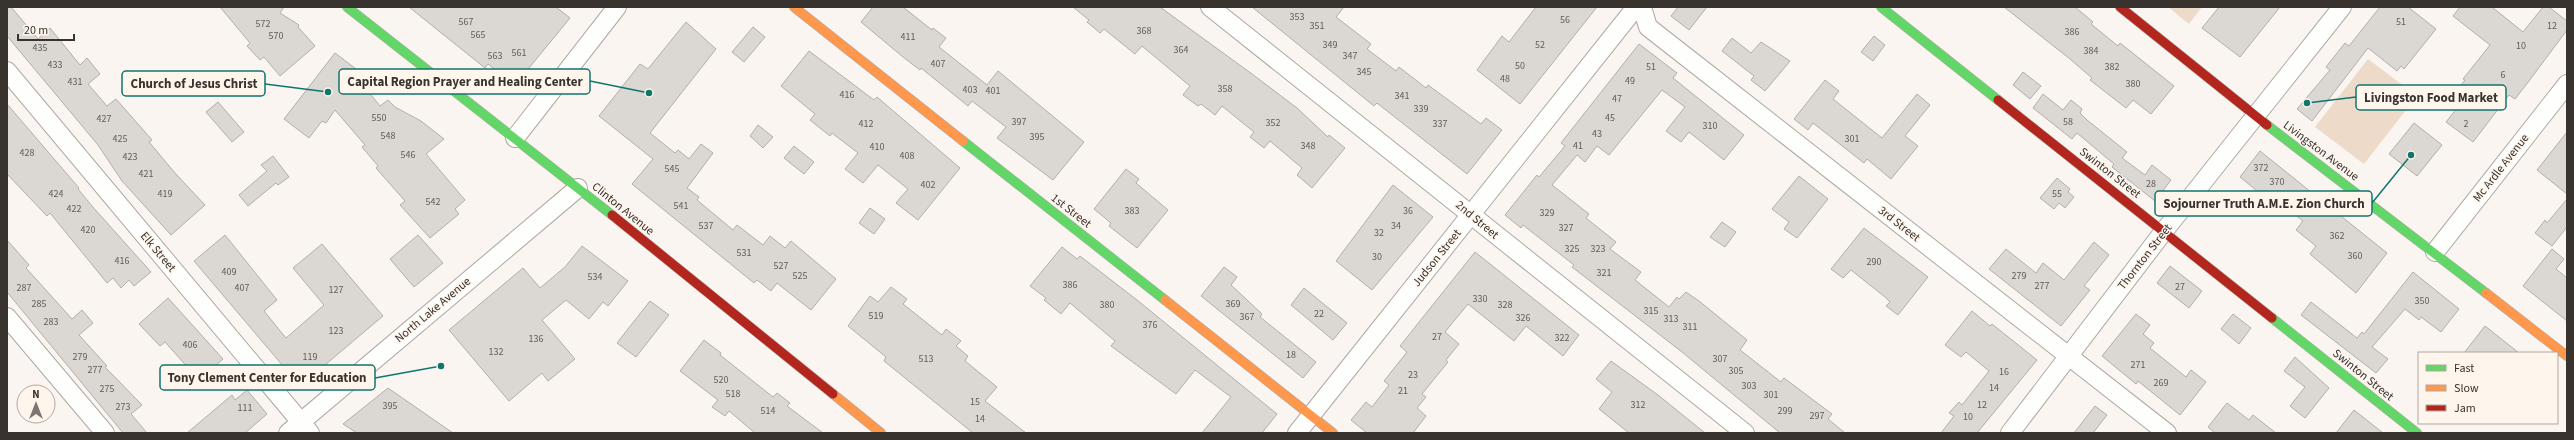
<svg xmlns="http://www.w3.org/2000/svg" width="2574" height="440" font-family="'Source Sans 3',sans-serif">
  <rect width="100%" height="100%" fill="#faf5f1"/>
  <path fill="#eddac9" d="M2168 7H2202L2189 24Z
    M2368 59 2417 96 2364 164 2315 127Z"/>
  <path fill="#dbd7d3" stroke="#b2aeaa" d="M7 7H11L38 39 50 28 80 65 87 58 100 74 88 84 107 106 116 99 152 140 149 142 175 173 205 205 171 235 122 181 98 145 7 36Z
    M220 7H284L280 13 299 25 298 27 315 46 280 76 264 57 260 60 247 46 250 43Z
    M409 7H556L570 18 515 85 488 64 485 68Z
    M873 7H903L932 30 933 28 946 38 939 47 987 85 998 71 1084 142 1053 180 997 138 1006 127 972 101 968 106 921 68 920 70 903 57 861 22Z
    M1073 7H1160L1252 74 1297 108 1328 137 1329 135 1345 148 1312 188 1297 175 1302 168 1270 141 1264 148 1250 137 1254 132 1222 106 1215 115 1201 104 1198 106 1183 95 1190 86 1142 46 1135 54 1104 29 1100 33 1087 22 1089 20Z
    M1252 7H1344L1336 17 1371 44 1367 49 1396 71 1399 67 1426 88 1428 85 1481 124 1486 118 1502 130 1467 174 1377 103 1374 106Z
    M1536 7H1597L1520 104 1477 70 1502 36 1509 42Z
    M1678 7H1707L1689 30 1671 16Z
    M2004 7H2075L2093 22 2091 24 2118 46 2120 43 2174 86 2151 114 2133 100 2126 108 2090 80 2092 78 2070 59Z
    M2219 7H2280L2240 57 2202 28Z
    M2380 7H2408L2436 29 2404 69 2401 66 2397 71 2368 48 2312 121 2297 109 2330 70 2326 67 2345 43 2349 46Z
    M2460 7H2492L2523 32 2543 7H2549L2567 21V30L2529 81 2515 99 2509 95 2473 142 2446 122 2466 97 2457 90 2465 80 2463 79 2490 45 2453 16Z
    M686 22 716 49 650 133 675 153 678 150 689 159 701 144 713 153 687 188 699 197 697 200 733 230 737 225 763 245 770 236 785 248 791 241 836 279 811 310 777 283 771 291 757 280 754 283 632 184 653 159 599 116 640 64 648 69Z
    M753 27 765 37 744 62 732 52Z
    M1874 36 1885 45 1873 61 1861 52Z
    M1732 38 1751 53 1761 42 1790 61 1765 91 1751 80 1754 76 1722 51Z
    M1639 44 1677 73 1673 78 1744 135 1724 160 1689 132 1681 142 1666 131 1685 107 1662 90 1609 155 1597 146 1585 162 1577 155 1552 185 1589 214 1586 218 1616 242 1610 249 1641 272 1635 280 1669 307 1677 297 1679 299 1686 292 1699 301 1747 340 1740 350 1781 382 1784 378 1832 414 1828 419 1845 433H1780L1682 352 1572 267 1574 265 1523 225 1521 228 1505 215 1537 175 1539 177 1565 146 1561 143Z
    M809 51 874 100 877 97 960 168 918 220 896 203 908 189 878 165 863 183 845 169 858 153 832 133 830 136 810 120 815 114 781 86Z
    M335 53 368 78 363 85 380 106 388 100 395 107 421 121 444 139 426 154 465 200 455 209 459 214 430 238 400 205 405 201 376 168 378 166 362 147 365 145 335 110 326 123 322 121 309 138 284 119Z
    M2023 72 2041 86 2030 99 2013 85Z
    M1825 80 1839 91 1833 99 1882 138 1917 94 1930 105 1905 136 1918 146 1891 179 1867 159 1864 163 1813 123 1808 130 1794 119Z
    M2043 94 2063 110 2071 100 2082 109 2080 113 2087 120 2127 152 2122 158 2145 175 2152 165 2171 180 2155 201 2112 167 2114 164 2077 133 2072 139 2033 108Z
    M218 102 244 132 232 142 206 112Z
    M7 104 79 188 78 189 92 206 151 272 134 286 129 280 121 288 113 278 107 283 50 213 47 216 7 174Z
    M2414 123 2442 145 2417 176 2389 154Z
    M758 125 773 137 763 148 750 136Z
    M2567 132V194L2537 170Z
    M794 146 814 162 804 174 784 158Z
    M2260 151 2387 253 2356 293 2310 254 2316 246 2296 230 2303 221 2277 200 2273 204 2240 177Z
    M273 156 289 177 278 185 276 183 248 206 239 195 267 171 261 165Z
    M1126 169 1139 179 1136 183 1168 210 1137 248 1109 226 1111 223 1094 209Z
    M1799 176 1828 199 1797 238 1784 229 1789 222 1772 209Z
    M2057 178 2070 189 2068 192 2074 197 2065 208 2059 203 2054 209 2040 198Z
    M1393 185 1433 217 1372 290 1336 261Z
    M2567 199V227L2552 246 2535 233 2545 220 2547 223Z
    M870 208 885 219 874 234 859 223Z
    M1722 222 1736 232 1725 247 1710 237Z
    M1864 228 1928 277 1898 315 1886 306 1890 302 1885 297 1851 270 1843 278 1831 269Z
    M225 235 277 300 264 311 286 338 324 305 293 268 322 244 383 316 300 386 194 261Z
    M418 235 443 263 414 287 390 259Z
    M7 240 29 265 26 268 72 319 82 310 93 323 79 335 107 366 105 367 142 405 131 414 147 433H123L7 292Z
    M2094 242 2109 255 2084 286 2090 290 2061 326 1989 269 2006 249 2036 273 2043 263 2064 280Z
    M582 246 628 281 608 306 603 302 589 319 566 300 542 320 575 359 548 381 542 373 509 401 449 330 523 268 540 288 565 267Z
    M1062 247 1077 259 1080 256 1137 300 1277 414 1262 433H1202L1231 397 1195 370 1176 394 1111 346 1115 341 1070 303 1061 314 1044 300 1046 298 1030 286Z
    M2552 249 2564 259 2556 269 2567 278V321L2523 286Z
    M1475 252 1579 335 1563 356 1526 326 1514 341 1468 304 1445 332 1459 344 1446 360 1448 362 1422 394 1426 397 1417 408 1426 416 1413 433H1367L1351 420 1366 402 1372 407 1389 385 1384 381 1407 352 1400 346Z
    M2170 266 2202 291 2189 308 2157 283Z
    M1224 267 1237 277 1231 285 1262 314 1260 317 1316 362 1303 378 1201 296Z
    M2413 272 2459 309 2441 332 2421 317 2419 320 2405 309 2372 347 2388 359 2376 373 2301 315 2311 302 2357 338 2362 332 2364 334Z
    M891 287 907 299 903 304 942 335 946 329 961 341 956 346 968 356 965 361 997 387 985 401 1026 433H973L884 361 886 357 848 326 870 296 878 302Z
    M1304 288 1347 323 1333 340 1291 305Z
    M168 298 223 359 199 380 165 342 160 346 139 324Z
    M650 301 669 315 636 357 617 343Z
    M1972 311 1990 326 1992 324 2037 360 1977 433H1941L1954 416 1949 413 1959 402 1962 405 1989 371 1966 352 1961 357 1945 345Z
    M2136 314 2150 325 2143 334 2154 343 2150 348 2186 377 2191 370 2206 382 2180 415 2138 381 2136 384 2102 356Z
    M2233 314 2251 328 2239 344 2221 329Z
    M2485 326 2519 353H2464Z
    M704 340 721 353 720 355 773 397 777 393 790 403 787 406 823 433H755L729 411 725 416 712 407 718 400 680 371Z
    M2295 357 2329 388 2305 418 2290 406 2305 387 2284 371Z
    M1611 361 1658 395 1705 433H1629L1599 409 1612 392 1596 379Z
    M388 388 453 433H357L343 424Z
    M247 390 267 414 245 433H187L232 395 235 400Z
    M2227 403 2249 420 2253 415 2276 433H2215L2208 427Z
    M2095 406 2107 415 2093 433H2074Z
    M2354 410 2383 433H2336Z"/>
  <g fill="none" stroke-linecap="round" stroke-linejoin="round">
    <defs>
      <path id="street" d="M1210 7 1745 433
        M1642 7 1648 27 2167 433
        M7 71 310 433
        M515 138 617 7
        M2435 252 2567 84
        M7 317 105 433
        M288 433 578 188
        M1297 433 1636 7
        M2010 433 2164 231 2342 7"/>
      <path id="fast" d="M347 7 612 215
        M1881 7 1998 100
        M2267 125 2486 293
        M963 141 1165 300
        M2272 318 2417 433"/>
      <path id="slow" d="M794 7 963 141
        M2486 293 2567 356
        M1165 300 1333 433
        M833 394 881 433"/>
      <path id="jam" d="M2120 7 2267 125
        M1998 100 2272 318
        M612 215 833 394"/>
    </defs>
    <use href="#street" stroke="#aca9a5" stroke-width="20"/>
    <use href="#fast" stroke="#aca9a5" stroke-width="10"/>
    <use href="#slow" stroke="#aca9a5" stroke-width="10"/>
    <use href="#jam" stroke="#aca9a5" stroke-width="10"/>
    <use href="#street" stroke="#fefefd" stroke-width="18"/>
    <use href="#fast" stroke="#63d668" stroke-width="9"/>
    <use href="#slow" stroke="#ff974d" stroke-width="9"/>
    <use href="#jam" stroke="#b3261e" stroke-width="9"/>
  </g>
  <g text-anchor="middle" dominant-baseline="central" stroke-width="3" stroke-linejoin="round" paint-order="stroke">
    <g font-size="10" fill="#615c58">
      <text x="1297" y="17">353</text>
      <text x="1565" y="20">56</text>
      <text x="466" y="22">567</text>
      <text x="2401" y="22">51</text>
      <text x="263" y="24">572</text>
      <text x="1317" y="26">351</text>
      <text x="2552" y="26">12</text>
      <text x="1144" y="31">368</text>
      <text x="2072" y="32">386</text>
      <text x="478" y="35">565</text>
      <text x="276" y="36">570</text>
      <text x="908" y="37">411</text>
      <text x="1330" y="45">349</text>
      <text x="1540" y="45">52</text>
      <text x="2521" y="46">10</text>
      <text x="40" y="48">435</text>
      <text x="1181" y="50">364</text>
      <text x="2091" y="51">384</text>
      <text x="519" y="53">561</text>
      <text x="495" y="56">563</text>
      <text x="1350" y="56">347</text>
      <text x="938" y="64">407</text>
      <text x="55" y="65">433</text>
      <text x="1520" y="66">50</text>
      <text x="1651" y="67">51</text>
      <text x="2112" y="67">382</text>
      <text x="1364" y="72">345</text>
      <text x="2503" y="75">6</text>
      <text x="1505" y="79">48</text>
      <text x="1630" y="81">49</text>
      <text x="75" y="82">431</text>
      <text x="2133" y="84">380</text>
      <text x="1225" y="89">358</text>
      <text x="970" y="90">403</text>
      <text x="993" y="91">401</text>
      <text x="847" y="95">416</text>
      <text x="1402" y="96">341</text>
      <text x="1617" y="99">47</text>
      <text x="1421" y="109">339</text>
      <text x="379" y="118">550</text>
      <text x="1610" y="118">45</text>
      <text x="104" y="119">427</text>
      <text x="1019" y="122">397</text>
      <text x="2068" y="122">58</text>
      <text x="1273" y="123">352</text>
      <text x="866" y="124">412</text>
      <text x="1440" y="124">337</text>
      <text x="2466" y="124">2</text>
      <text x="1710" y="126">310</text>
      <text x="1597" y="134">43</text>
      <text x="388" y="136">548</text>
      <text x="1037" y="137">395</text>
      <text x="120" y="139">425</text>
      <text x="1852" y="139">301</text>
      <text x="1308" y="146">348</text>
      <text x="1578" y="146">41</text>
      <text x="877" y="147">410</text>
      <text x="27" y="153">428</text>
      <text x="408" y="155">546</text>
      <text x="907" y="156">408</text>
      <text x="130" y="157">423</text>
      <text x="2261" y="168">372</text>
      <text x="672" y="169">545</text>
      <text x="146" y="174">421</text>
      <text x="2277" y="182">370</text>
      <text x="2151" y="184">28</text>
      <text x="928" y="185">402</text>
      <text x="56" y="194">424</text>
      <text x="165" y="194">419</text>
      <text x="2057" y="194">55</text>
      <text x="433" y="202">542</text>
      <text x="681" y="206">541</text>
      <text x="74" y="209">422</text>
      <text x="1132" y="211">383</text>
      <text x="1408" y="211">36</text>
      <text x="1547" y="213">329</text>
      <text x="706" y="226">537</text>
      <text x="1396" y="226">34</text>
      <text x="1566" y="228">327</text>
      <text x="88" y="230">420</text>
      <text x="1379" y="233">32</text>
      <text x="2337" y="236">362</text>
      <text x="1572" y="249">325</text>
      <text x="1598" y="249">323</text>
      <text x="744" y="253">531</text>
      <text x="2355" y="256">360</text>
      <text x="1377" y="257">30</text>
      <text x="122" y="261">416</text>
      <text x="1874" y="262">290</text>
      <text x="781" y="266">527</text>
      <text x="229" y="272">409</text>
      <text x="1604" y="273">321</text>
      <text x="800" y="276">525</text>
      <text x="2019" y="276">279</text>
      <text x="595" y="277">534</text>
      <text x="1070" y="285">386</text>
      <text x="2042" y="286">277</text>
      <text x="2180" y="287">27</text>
      <text x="24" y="288">287</text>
      <text x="242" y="288">407</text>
      <text x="336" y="290">127</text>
      <text x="1480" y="299">330</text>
      <text x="2422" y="301">350</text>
      <text x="39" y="304">285</text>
      <text x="1233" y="304">369</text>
      <text x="1107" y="305">380</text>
      <text x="1505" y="305">328</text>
      <text x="1651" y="311">315</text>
      <text x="1319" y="314">22</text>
      <text x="876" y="316">519</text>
      <text x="1247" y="317">367</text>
      <text x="1523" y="318">326</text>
      <text x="1671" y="319">313</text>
      <text x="51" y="322">283</text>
      <text x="1150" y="325">376</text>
      <text x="1690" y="327">311</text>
      <text x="336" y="331">123</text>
      <text x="1437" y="337">27</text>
      <text x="1562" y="338">322</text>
      <text x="536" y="339">136</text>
      <text x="190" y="345">406</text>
      <text x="496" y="352">132</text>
      <text x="1291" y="355">18</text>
      <text x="80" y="357">279</text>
      <text x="310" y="357">119</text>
      <text x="926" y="359">513</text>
      <text x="1720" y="359">307</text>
      <text x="2138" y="365">271</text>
      <text x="95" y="370">277</text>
      <text x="1736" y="371">305</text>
      <text x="2004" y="372">16</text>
      <text x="1413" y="375">23</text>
      <text x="721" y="380">520</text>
      <text x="2161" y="383">269</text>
      <text x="1749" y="386">303</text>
      <text x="1994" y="388">14</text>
      <text x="107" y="389">275</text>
      <text x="1403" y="391">21</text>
      <text x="733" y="394">518</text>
      <text x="1771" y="395">301</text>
      <text x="975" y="402">15</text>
      <text x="1638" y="405">312</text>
      <text x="1982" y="405">12</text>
      <text x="390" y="406">395</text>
      <text x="123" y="407">273</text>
      <text x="245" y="408">111</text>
      <text x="768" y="411">514</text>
      <text x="1785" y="411">299</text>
      <text x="1817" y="416">297</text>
      <text x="1968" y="417">10</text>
      <text x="980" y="419">14</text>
    </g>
    <g font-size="12" fill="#38332f" stroke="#fef5ed">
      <text transform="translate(2321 151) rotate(37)">Livingston Avenue</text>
      <text transform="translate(2501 168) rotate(-52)">Mc Ardle Avenue</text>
      <text transform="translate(2110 173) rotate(38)">Swinton Street</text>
      <text transform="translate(623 209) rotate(39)">Clinton Avenue</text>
      <text transform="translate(1071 211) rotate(38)">1st Street</text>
      <text transform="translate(1477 220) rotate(40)">2nd Street</text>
      <text transform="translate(1899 224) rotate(38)">3rd Street</text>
      <text transform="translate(158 252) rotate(50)">Elk Street</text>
      <text transform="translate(2145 257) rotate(-52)">Thornton Street</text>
      <text transform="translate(1437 258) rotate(-51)">Judson Street</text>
      <text transform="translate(433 310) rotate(-40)">North Lake Avenue</text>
      <text transform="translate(2363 375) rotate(39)">Swinton Street</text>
    </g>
  </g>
  <path fill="none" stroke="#0f766e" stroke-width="1.5" d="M649 93L590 81M328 92L265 84M2307 103L2356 97M2411 155L2372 203M441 366L375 378"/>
  <g fill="#0f766e" stroke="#fef5ed" stroke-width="1.5">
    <circle cx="649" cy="93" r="4"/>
    <circle cx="328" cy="92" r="4"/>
    <circle cx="2307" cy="103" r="4"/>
    <circle cx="2411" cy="155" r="4"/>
    <circle cx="441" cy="366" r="4"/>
  </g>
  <g fill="#fef5ed" stroke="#0f766e" stroke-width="1.5">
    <rect x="339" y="69" width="251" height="25" rx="4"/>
    <rect x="122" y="71" width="143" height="25" rx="4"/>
    <rect x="2356" y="85" width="150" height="25" rx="4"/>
    <rect x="2155" y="191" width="217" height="25" rx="4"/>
    <rect x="160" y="365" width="215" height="25" rx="4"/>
  </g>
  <g font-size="13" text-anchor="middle" font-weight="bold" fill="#38332f">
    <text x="465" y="86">Capital Region Prayer and Healing Center</text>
    <text x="194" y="88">Church of Jesus Christ</text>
    <text x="2431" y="102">Livingston Food Market</text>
    <text x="2264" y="208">Sojourner Truth A.M.E. Zion Church</text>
    <text x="267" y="382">Tony Clement Center for Education</text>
  </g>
  <rect width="2574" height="440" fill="none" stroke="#38332f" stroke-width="16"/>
  <rect x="2418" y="352" width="140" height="72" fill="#fef5ed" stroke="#afa7a1"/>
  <rect x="2426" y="365" width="20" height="6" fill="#63d668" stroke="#afa7a1"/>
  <text x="2454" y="372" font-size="12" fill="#38332f">Fast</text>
  <rect x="2426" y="385" width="20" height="6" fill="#ff974d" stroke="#afa7a1"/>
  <text x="2454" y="392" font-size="12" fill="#38332f">Slow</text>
  <rect x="2426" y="405" width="20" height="6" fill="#b3261e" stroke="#afa7a1"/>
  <text x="2454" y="412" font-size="12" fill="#38332f">Jam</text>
  <g transform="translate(36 404)"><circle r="19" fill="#fef5ed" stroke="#afa7a1"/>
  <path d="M0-3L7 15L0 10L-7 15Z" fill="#7c7773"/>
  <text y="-6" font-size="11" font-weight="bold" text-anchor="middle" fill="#38332f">N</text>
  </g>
  <path d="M18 34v6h56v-6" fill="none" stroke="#38332f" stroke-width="2"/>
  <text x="24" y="34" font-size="12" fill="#38332f" stroke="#fef5ed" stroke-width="3" paint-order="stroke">20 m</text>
</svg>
